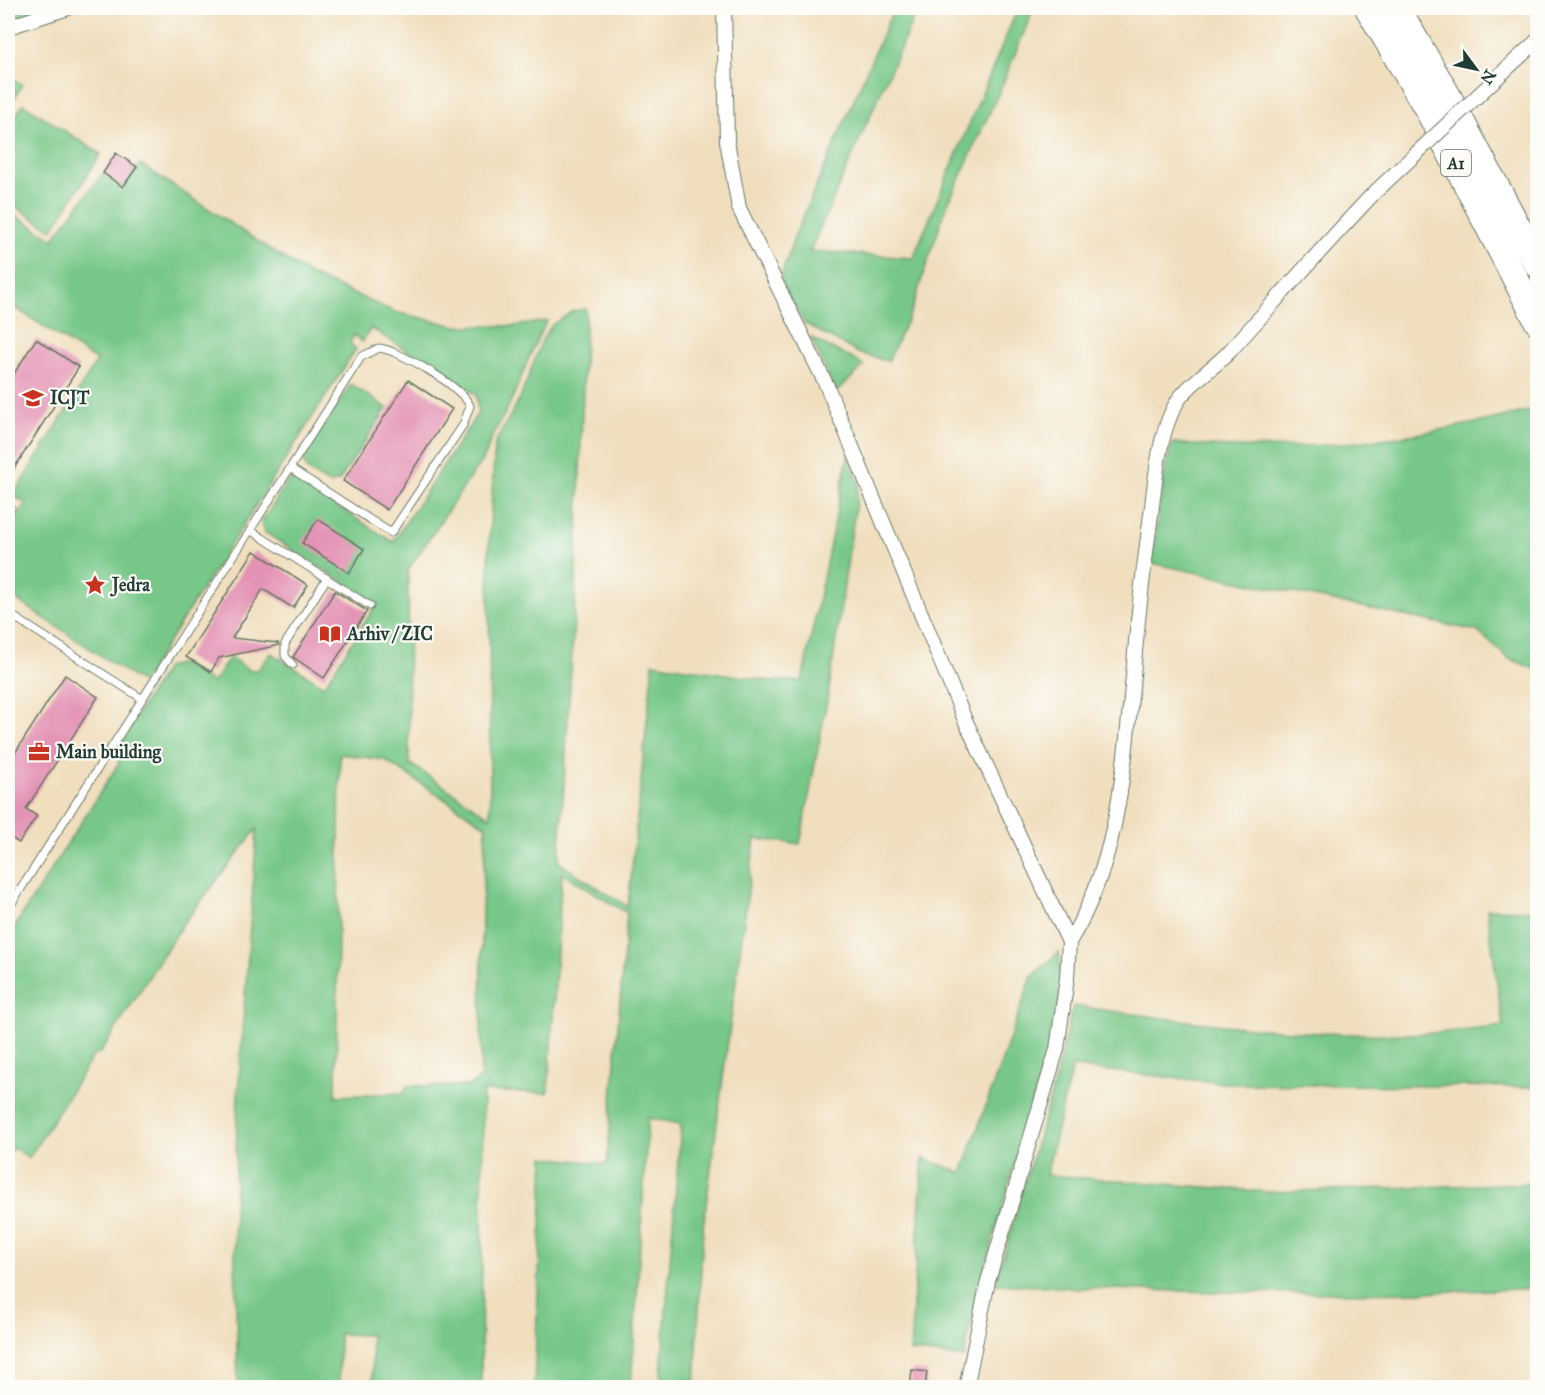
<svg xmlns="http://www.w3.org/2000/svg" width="1545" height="1395" font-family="'IM FELL Great Primer',serif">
  <rect width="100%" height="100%" fill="#fdfcf7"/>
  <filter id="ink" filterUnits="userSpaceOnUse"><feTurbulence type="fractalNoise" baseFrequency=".0167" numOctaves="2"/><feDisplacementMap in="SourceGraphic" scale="12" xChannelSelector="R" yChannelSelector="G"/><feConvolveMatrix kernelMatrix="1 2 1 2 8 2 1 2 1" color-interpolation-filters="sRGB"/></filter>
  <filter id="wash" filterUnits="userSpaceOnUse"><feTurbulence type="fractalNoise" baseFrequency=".008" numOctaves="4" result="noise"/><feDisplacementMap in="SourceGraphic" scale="24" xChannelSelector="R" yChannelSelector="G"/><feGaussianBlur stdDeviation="1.35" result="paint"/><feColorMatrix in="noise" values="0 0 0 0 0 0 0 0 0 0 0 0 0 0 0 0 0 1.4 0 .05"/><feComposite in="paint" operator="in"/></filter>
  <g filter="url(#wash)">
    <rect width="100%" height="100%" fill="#f0debd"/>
    <path fill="#77c789" stroke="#4b825e" stroke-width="1.5" fill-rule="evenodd" d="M8 8H53L8 22Z
      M894 8H918L810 251 913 258 1018 8H1034L1001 88 945 210 911 312 888 361 858 353 804 323 780 280 795 235Z
      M8 74 22 85 8 109Z
      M23 104 101 154 52 230 8 202V129Z
      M140 164 308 274 395 312 456 326H514L547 321C532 346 524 372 512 399 504 418 491 433 486 454L408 570 409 763 490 817 489 542 495 443 521 396 542 340 552 325 573 311 586 309 575 604 559 863 628 907 653 663 771 681H802L848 456 859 482 828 695 800 844 755 839 703 1228 695 1387H660L681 1124 648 1118 631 1387H534L544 1157 607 1164 627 913 562 873 548 1093 483 1091 481 1387H373L371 1335 339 1334V1387H238L234 1216 238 1093 257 829 182 925 101 1052 93 1056 29 1158 14 1148 8 1154V937L119 763 114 749 167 667 182 663 213 683 230 657 249 670H258L271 653 324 686 377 603 264 532 261 523 288 481 296 480 393 542 478 413 476 394 371 328 362 342 354 335 350 343 356 349 142 683 8 594V532L26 503 13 496 97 361 8 303V211L53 239 103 173 123 187ZM340 754 385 760 486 826 482 909 481 1078 470 1086H407L404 1093 336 1096Z
      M811 338 859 362 864 366 836 392Z
      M351 384 387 408 339 481 329 484C318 477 301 471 304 456Z
      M1536 409 1537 670 1508 658 1477 631 1151 563 1166 463 1173 443C1296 456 1417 439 1536 409Z
      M1487 909 1537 910V1087L1234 1084 1072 1067 1046 1175 1271 1192 1537 1183V1288C1357 1297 1176 1293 995 1284L1054 1084 1073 1006C1215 1025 1360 1047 1503 1026Z
      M1059 952 1062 978 1056 1020 978 1291 964 1358 910 1351 923 1158 962 1173 1032 976Z"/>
    <g id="blocks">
      <path fill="#e391b4" d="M116 153 137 167 123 187 103 173Z
        M36 339 79 367 8 478V383Z
        M408 380 452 409 387 510 343 481Z
        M318 519 364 549 349 573 302 543Z
        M254 551 308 585 293 608 263 589 232 638 278 643 279 645 219 658 211 672 186 657Z
        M335 591 367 611 324 678 293 657Z
        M65 675 98 697 26 809 37 816 19 843 8 836V764Z
        M912 1370 927 1372 925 1388H910Z"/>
    </g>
  </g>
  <g filter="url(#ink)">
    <use href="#blocks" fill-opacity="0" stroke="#687564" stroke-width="1.5"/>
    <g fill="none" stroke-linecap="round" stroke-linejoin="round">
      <defs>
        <path id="service" d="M8 513 11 508
          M250 530 370 606
          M8 613 141 698
          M293 665 285 656V644L327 578
          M8 909 361 357 379 348C399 350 463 387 470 406L463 425 391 533 290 468"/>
        <path id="minor" d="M724 8 727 141 739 208 826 384 965 720 1069 942 1067 978 1057 1049 988 1281 966 1388
          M8 27 68 8
          M1502 73 1538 40
          M1069 942C1119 862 1124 767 1133 676 1137 624 1143 573 1150 522 1155 485 1158 430 1179 399 1192 381 1214 368 1229 352 1277 299 1324 246 1373 194"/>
        <path id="motorway" d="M1368 8 1428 110 1538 322
          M1397 8 1449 98 1538 265"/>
      </defs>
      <use href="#service" stroke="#687564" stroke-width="9"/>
      <use href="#minor" stroke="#687564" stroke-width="16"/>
      <use href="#motorway" stroke="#687564" stroke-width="28"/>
      <use href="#service" stroke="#fff" stroke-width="7"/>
      <use href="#minor" stroke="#fff" stroke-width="14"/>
      <use href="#motorway" stroke="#fff" stroke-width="26"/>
      <defs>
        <path id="minor-bridge" d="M1373 194 1502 73"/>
      </defs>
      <use href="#minor-bridge" stroke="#687564" stroke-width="16" stroke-linecap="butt"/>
      <use href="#minor-bridge" stroke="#fff" stroke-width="14"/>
    </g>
  </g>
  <defs>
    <symbol id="university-bare" viewBox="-9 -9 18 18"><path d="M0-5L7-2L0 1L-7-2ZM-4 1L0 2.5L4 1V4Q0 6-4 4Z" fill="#c8321e" stroke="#fdfcf7" stroke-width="2.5" paint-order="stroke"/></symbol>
    <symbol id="sight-bare" viewBox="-9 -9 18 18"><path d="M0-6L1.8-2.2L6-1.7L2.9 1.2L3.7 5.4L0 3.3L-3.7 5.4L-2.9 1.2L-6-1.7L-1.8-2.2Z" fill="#c8321e" stroke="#fdfcf7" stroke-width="2.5" paint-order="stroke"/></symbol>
    <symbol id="library-bare" viewBox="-9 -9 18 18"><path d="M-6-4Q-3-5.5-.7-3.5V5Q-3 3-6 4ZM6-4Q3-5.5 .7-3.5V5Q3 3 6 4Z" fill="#c8321e" stroke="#fdfcf7" stroke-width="2.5" paint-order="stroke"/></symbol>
    <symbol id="office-bare" viewBox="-9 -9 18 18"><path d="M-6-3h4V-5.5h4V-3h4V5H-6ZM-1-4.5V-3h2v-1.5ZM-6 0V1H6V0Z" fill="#c8321e" stroke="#fdfcf7" stroke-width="2.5" paint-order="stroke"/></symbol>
  </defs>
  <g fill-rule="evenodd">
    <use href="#university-bare" x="18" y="383" width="30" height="30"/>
    <use href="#sight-bare" x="80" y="570" width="30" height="30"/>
    <use href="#library-bare" x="315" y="619" width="30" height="30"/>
    <use href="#office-bare" x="24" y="737" width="30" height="30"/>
  </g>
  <g text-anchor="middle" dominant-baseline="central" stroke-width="4.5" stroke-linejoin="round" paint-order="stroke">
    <rect fill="#fdfcf7" stroke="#62766e" stroke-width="1.5" x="1441" y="150" width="30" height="26" rx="4.5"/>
    <g font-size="16" font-weight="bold" fill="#1f3d34">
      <text x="1456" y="163">A1</text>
    </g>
    <g font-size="18" font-weight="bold" fill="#1f3d34" stroke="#fdfcf7" text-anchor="start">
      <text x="50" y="398">ICJT</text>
      <text x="112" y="585">Jedra</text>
      <text x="347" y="634">Arhiv / ZIC</text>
      <text x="56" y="752">Main building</text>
    </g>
  </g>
  <rect width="1545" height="1395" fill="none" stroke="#fdfcf7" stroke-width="30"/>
  <g transform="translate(1476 69) rotate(123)" stroke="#fdfcf7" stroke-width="4.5" paint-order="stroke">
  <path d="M0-4.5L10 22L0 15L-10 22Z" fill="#1f3d34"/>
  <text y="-9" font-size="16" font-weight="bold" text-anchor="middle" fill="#1f3d34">N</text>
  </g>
</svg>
